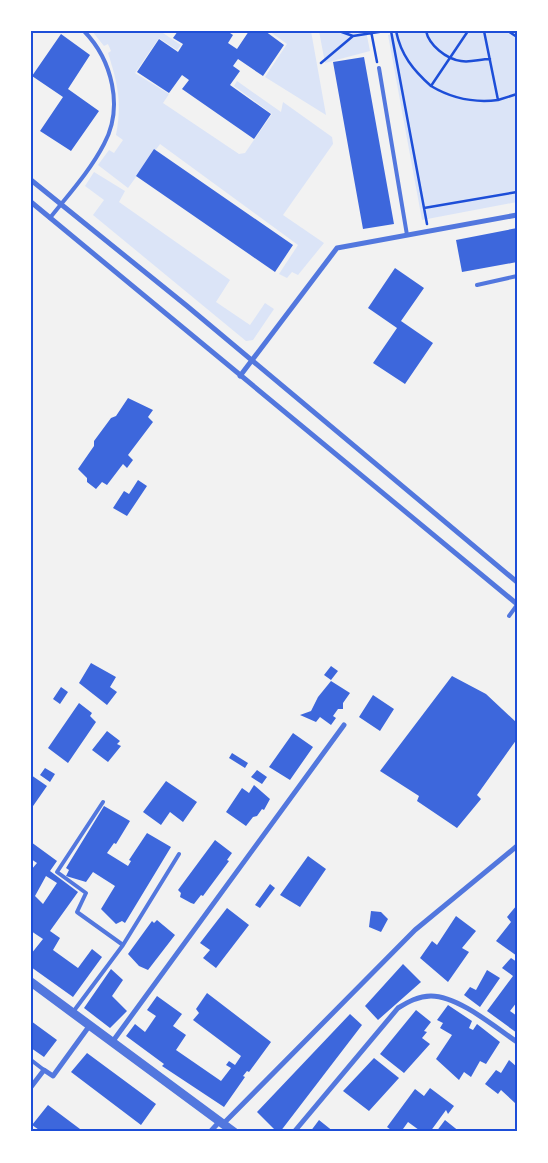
<svg xmlns="http://www.w3.org/2000/svg" width="548" height="1163" font-family="'Libre Baskerville',serif">
  <rect width="100%" height="100%" fill="#f2f2f2"/>
  <path fill="#dbe4f7" d="M92 31H160L181 45 177 50 159 38 135 73 169 94 163 103 239 154 245 153 272 114 234 86 237 81 281 112 283 102 332 137 333 144 283 215 324 243 298 275 292 272 287 278 279 274 298 245 160 144 128 188 98 165 109 150 114 153 123 140 116 135C122 103 118 84 108 53L111 51 108 44 104 46Z
    M269 31H311L326 115 265 77 287 44Z
    M319 31H366L370 51 325 63Z
    M409 31H517V202L422 220 388 35Z
    M94 172 125 191 119 202 230 280 216 302 250 325 265 303 274 309 253 340 246 341 93 215 104 200 85 186Z"/>
  <path fill="#3d67dc" fill-rule="evenodd" d="M178 31H227L233 35 228 43 237 49 249 31H265L284 45 263 76 238 59 233 66 240 71 230 85 271 114 254 139 182 89 189 80 182 75 169 93 137 72 159 39 178 52 183 44 173 38Z
    M61 34 90 55 68 89 99 111 71 151 40 131 63 97 32 76Z
    M364 57 394 224 363 229 333 62Z
    M154 149 293 245 275 272 136 176Z
    M517 228V262L462 272 456 240Z
    M395 268 424 288 401 321 433 343 405 384 373 363 397 328 368 308Z
    M128 398 153 410 148 417 153 422 128 455 133 460 127 468 123 464 107 485 102 482 96 489 87 482V478L78 469 94 446V441L111 418 116 416Z
    M138 480 147 486 127 516 113 508 124 491 129 494Z
    M91 663 116 677 110 687 117 692 107 705 79 683Z
    M331 666 338 671 331 680 324 675Z
    M452 676 486 694 517 723V739L477 795 481 799 457 828 417 801 419 796 380 771Z
    M331 681 350 693 343 703V709H338L333 716 336 718 331 725 320 717 316 722 300 715 311 711 318 697Z
    M61 687 68 692 60 704 53 699Z
    M373 695 394 709 380 731 359 717Z
    M79 703 92 713 90 716 96 722 68 763 48 748Z
    M107 731 120 741 117 744 121 746 108 762 92 750Z
    M293 733 313 747 290 780 269 767Z
    M232 753 248 763 245 768 229 758Z
    M45 768 55 774 50 782 40 775Z
    M257 770 267 777 262 784 251 777Z
    M31 775 47 786 31 809Z
    M166 781 197 802 183 822 170 812 161 825 143 812Z
    M254 785 270 799 264 810 262 809 257 816 253 817 246 826 226 812 242 788 249 793Z
    M104 806 130 821 116 844 114 843 107 853 128 866 131 861 129 860 147 833 171 847 125 923 122 921 116 924 101 909 115 886 93 872 86 882 66 876 69 870 66 868Z
    M215 840 232 853 227 860 229 861 203 896 201 895 194 904 191 903 180 897 181 893 178 890Z
    M31 842 57 861 50 871 78 892 50 931 60 938 53 950 78 968 92 949 102 957 73 997 31 967V954L43 939 31 931V870L37 863 31 859ZM46 876 57 883 43 904 35 896Z
    M308 856 326 869 300 907 280 895Z
    M270 884 275 888 260 908 255 905Z
    M517 905V956L496 941 511 922 507 917Z
    M227 908 249 925 216 968 203 958 210 950 200 943Z
    M371 911 381 912 388 919 381 932 369 927Z
    M456 916 476 931 462 948 469 952 448 982 420 958 432 941 437 945Z
    M157 920 175 935 148 970 139 966 128 954 152 921 154 923Z
    M511 958 517 962V1002L510 1011 517 1016V1033L487 1011 513 976 502 968Z
    M403 964 421 982 378 1020 365 1006Z
    M111 969 123 980 112 996 127 1011 110 1028 84 1008Z
    M487 970 500 978 480 1007 464 995 470 987 476 990Z
    M207 993 271 1042 249 1072 247 1071 243 1076 245 1077 224 1107 162 1066 164 1064 126 1036 135 1024 145 1032 156 1016 147 1010 157 996 182 1014 173 1026 186 1035 176 1050 221 1081 231 1068 226 1065 229 1061 235 1065 241 1056 193 1020 199 1013 196 1009Z
    M448 1005 472 1021 469 1028 473 1030 477 1024 500 1042 486 1064 480 1061 471 1077 464 1072 459 1080 436 1059 452 1035 440 1028 443 1023 437 1020Z
    M416 1010 431 1022 424 1031 427 1032 422 1038 430 1044 404 1073 380 1054Z
    M350 1014 362 1025 280 1132H277L257 1112Z
    M31 1021 57 1040 44 1057 31 1048Z
    M87 1053 156 1104 141 1125 71 1072Z
    M374 1058 399 1078 369 1111 343 1091Z
    M509 1060 517 1067 515 1103 501 1090 498 1094 485 1084 496 1070 501 1073Z
    M430 1088 454 1106 448 1114 446 1110 430 1132H417L419 1130 408 1122 403 1129 407 1132H394L387 1127 415 1089 424 1096Z
    M48 1105 84 1132H42L32 1125Z
    M319 1120 334 1132H310Z
    M445 1120 460 1132H436Z"/>
  <g fill="none" stroke-linecap="round" stroke-linejoin="round">
    <path stroke="#1d4ed8" stroke-width="2.5" d="M339 31 353 36 385 31
      M371 31 377 62
      M391 31 427 224
      M396 31C401 55 413 70 431 86
      M426 31C429 45 446 59 461 61 470 63 480 59 490 59
      M468 31 431 86C451 98 474 103 498 100L484 31
      M508 31 517 37
      M321 63 353 36
      M498 100 517 94
      M424 208 517 192"/>
    <path stroke="#5277de" stroke-width="4" d="M379 68 407 235
      M50 218C69 194 90 171 104 144 124 107 112 60 84 31
      M477 285 517 276
      M509 616 517 605
      M103 802 57 872 86 893 77 912 123 945
      M73 1012 123 945 179 854
      M31 1060 44 1070"/>
    <path stroke="#5277de" stroke-width="5" d="M31 180 187 306 517 582
      M31 202 517 604
      M240 376 337 248 517 215
      M113 1041 344 725
      M31 1087 44 1070 53 1076 90 1025
      M223 1124 415 930 517 846
      M210 1132 220 1121
      M294 1132 398 1008C408 1002 418 996 431 996 458 996 495 1027 517 1042"/>
    <path stroke="#5277de" stroke-width="9" d="M31 982 234 1132"/>
  </g>
  <rect width="548" height="1163" fill="none" stroke="#ffffff" stroke-width="65"/>
  <rect x="32" y="32" width="484" height="1098" fill="none" stroke="#1d4ed8" stroke-width="2"/>
</svg>
